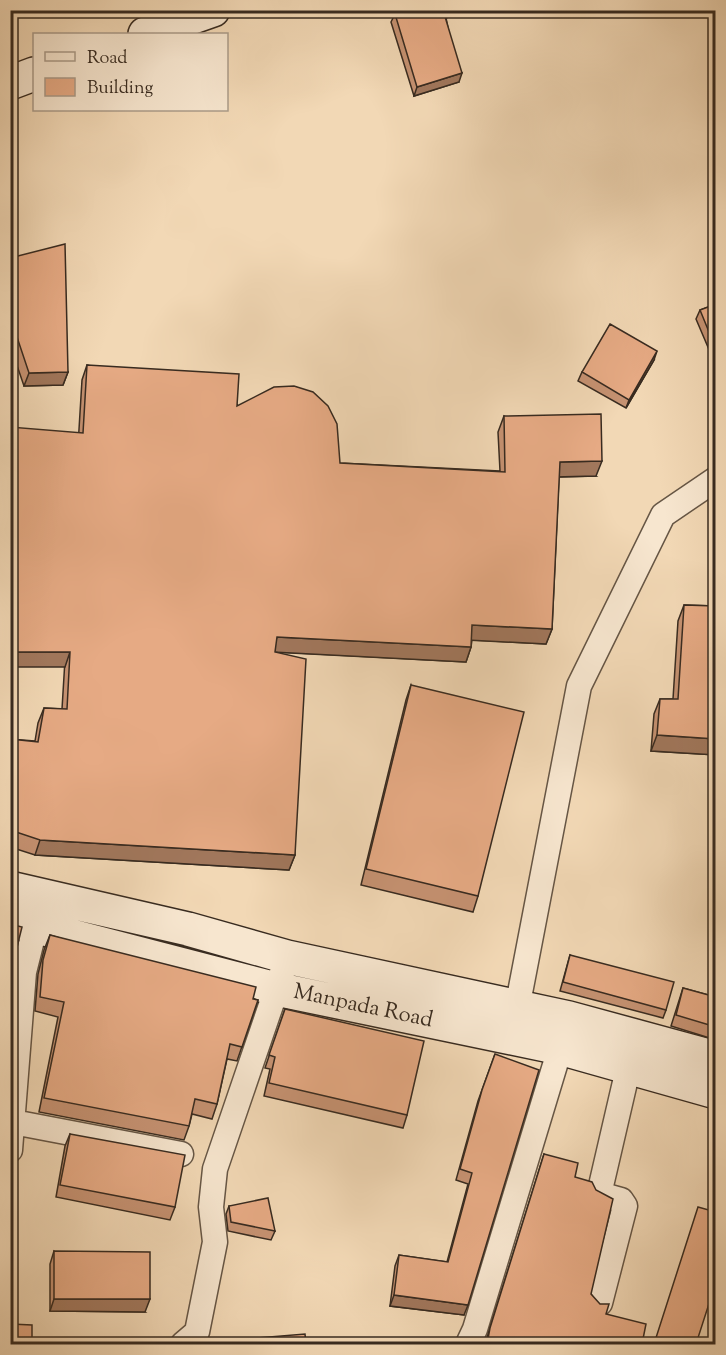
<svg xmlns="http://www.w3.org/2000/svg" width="726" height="1355" font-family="'Sorts Mill Goudy',serif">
  <rect width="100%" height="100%" fill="#f2d8b5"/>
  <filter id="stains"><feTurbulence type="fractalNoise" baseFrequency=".00333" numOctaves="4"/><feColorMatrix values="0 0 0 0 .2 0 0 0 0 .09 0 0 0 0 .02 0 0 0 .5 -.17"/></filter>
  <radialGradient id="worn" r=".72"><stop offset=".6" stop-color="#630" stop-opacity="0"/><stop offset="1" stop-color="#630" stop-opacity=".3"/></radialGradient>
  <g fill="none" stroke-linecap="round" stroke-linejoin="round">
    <defs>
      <path id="street" d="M514 1024 579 686 663 515 716 479
        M13 1122 181 1154
        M10 1150 24 972 39 912
        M600 1303 625 1206 621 1200 603 1195 600 1190 632 1052
        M183 1344 197 1332 215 1242 211 1207 215 1169 282 973
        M468 1344 475 1329 565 1032"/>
      <path id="secondary" d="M145 34 213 10
        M10 83 34 74
        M10 888 188 929 287 957 569 1018 716 1058
        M10 920 276 989 560 1048 716 1092"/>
    </defs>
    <use href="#street" stroke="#665645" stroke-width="27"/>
    <use href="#secondary" stroke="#382b20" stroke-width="36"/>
    <use href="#street" stroke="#f7e6cf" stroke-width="24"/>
    <use href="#secondary" stroke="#f7e6cf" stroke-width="33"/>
  </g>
  <path fill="#c69272" stroke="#382b20" stroke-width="1.5" d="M405 10H469L446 18 459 82 414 96 391 22 395 14Z
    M10 258 68 372 63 385 24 386 10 345Z
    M716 304V366L696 319 700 310Z
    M654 360 626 408 578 381 582 372Z
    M87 365 237 406 340 463 500 471 498 432 504 416 596 476 559 477 552 629 546 644 472 640 471 647 466 662 278 652 295 855 289 870 35 855 10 847V739L35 741 38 723 44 708 62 709 82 380Z
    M684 605 715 606 716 605V755L651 751 654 714 660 699H673L678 621Z
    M411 685 478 896 473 912 361 885 406 700Z
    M50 935 258 1000 237 1061 227 1059 217 1104 212 1119 192 1114 189 1126 184 1140 39 1112 58 1017 35 1011 38 974 44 950Z
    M570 955 666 1010 663 1018 560 991Z
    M683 988 716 997V1040L671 1026Z
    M285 1009 407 1115 403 1128 264 1096 270 1069 265 1068Z
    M495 1054 464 1315 390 1306 395 1266 399 1255 447 1262 468 1184 456 1180 478 1101Z
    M70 1134 175 1207 170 1220 56 1197 65 1146Z
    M544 1154 575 1177 591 1294 606 1314 642 1344H485Z
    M229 1206 275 1231 271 1240 228 1231 226 1214Z
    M54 1251 145 1312 50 1311V1264Z"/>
  <path fill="#a1775c" stroke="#382b20" stroke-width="1.5" d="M448 10H469L445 18Z
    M462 73 459 82 414 96 417 87Z
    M15 331 10 342V332Z
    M657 351 654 360 626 408 629 400Z
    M68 372 63 385 24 386 29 373Z
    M602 461 596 476 554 477 560 462Z
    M472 625 552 629 546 644 467 640Z
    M277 637 471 647 466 662 272 652Z
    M10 652H70L65 667H10Z
    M657 735 716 739V755L651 751Z
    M40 840 295 855 289 870 35 855Z
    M394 1295 468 1305 464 1315 390 1306Z
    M54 1299H150L145 1312 50 1311Z"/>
  <path fill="#e6aa84" stroke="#382b20" stroke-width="1.5" d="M405 10H443L462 73 417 87 395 14Z
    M65 244 68 372 29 373 15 331 10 332V258Z
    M716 304V349L700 310Z
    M610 324 657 351 629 400 582 372Z
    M87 365 239 374 237 406 274 387 294 386 313 392 328 406 337 424 340 463 505 472 504 416 601 414 602 461 560 462 552 629 472 625 471 647 277 637 275 652 306 659 295 855 40 840 10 830V739L38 742 44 708 67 709 70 652H10V427L83 433Z
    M684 605 716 606V739L657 735 660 699H678Z
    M411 685 524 712 478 896 366 869Z
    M10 924 22 927 15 955 13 989 10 988Z
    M50 935 256 987 253 999 258 1000 242 1047 230 1044 217 1104 195 1099 189 1126 44 1098 64 1002 40 997 43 960Z
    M570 955 674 982 666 1010 563 982Z
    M683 988 716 997V1027L676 1015Z
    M285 1009 424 1041 407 1115 269 1083 275 1057 269 1055Z
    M495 1054 539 1070 468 1305 394 1295 399 1255 448 1262 472 1173 460 1169 482 1090Z
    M70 1134 185 1155 175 1207 60 1185Z
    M544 1154 578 1163 575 1177 592 1182 596 1190 613 1199 591 1294 600 1304H609L606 1314 646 1324 642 1344H487L490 1328Z
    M268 1198 275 1231 231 1222 229 1206Z
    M698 1207 716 1212V1282L696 1344H654Z
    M54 1251 150 1252V1299H54Z
    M10 1324 32 1325V1344H10Z
    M305 1334 306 1344H186Z"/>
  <g text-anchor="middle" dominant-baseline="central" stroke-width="4.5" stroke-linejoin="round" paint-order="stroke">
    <g font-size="22" fill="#382b20" stroke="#f7e6cf">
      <text transform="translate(363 1007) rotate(12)">Manpada Road</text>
    </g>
  </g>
  <rect width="726" height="1355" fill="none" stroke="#f2d8b5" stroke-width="36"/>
  <rect x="12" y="12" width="702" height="1331" fill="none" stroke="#382b20" stroke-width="3"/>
  <rect x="18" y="18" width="690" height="1319" fill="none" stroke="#382b20" stroke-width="1.5"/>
  <rect x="33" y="33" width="195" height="78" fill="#f7e6cf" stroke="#ab9b89" stroke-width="1.5"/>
  <rect x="45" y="52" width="30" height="9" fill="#f7e6cf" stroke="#ab9b89" stroke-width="1.5"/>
  <text x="87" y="63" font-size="18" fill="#382b20">Road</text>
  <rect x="45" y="78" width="30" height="18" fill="#e6aa84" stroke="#ab9b89" stroke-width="1.5"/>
  <text x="87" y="93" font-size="18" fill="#382b20">Building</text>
  <rect width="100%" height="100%" filter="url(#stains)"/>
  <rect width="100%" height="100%" fill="url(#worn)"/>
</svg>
